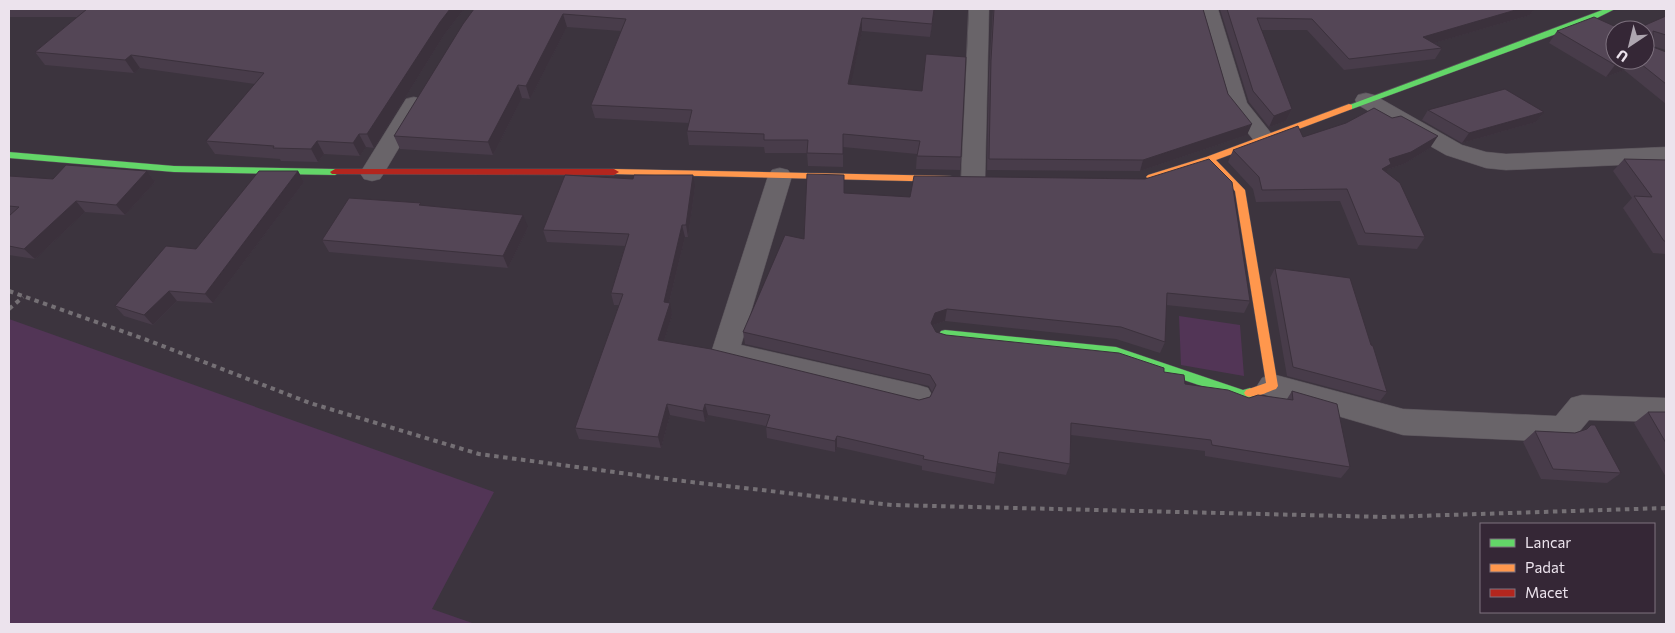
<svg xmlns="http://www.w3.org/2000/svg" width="1675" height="633" font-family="Commissioner,sans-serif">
  <rect width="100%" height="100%" fill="#3c343e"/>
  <path fill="#523556" d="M1179 316 1240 325 1244 376 1181 365Z
    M9 319 494 492 432 609 475 624H9Z"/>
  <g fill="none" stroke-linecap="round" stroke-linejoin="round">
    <defs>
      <path id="street" d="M969 9H989L985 180 982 186 973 188 964 186 961 180Z
        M1198 9H1218L1247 103 1275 138 1272 143 1264 145 1256 143 1225 105Z
        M1366 93 1374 95 1462 145 1486 152 1506 154 1666 147V163L1506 170 1486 168 1446 155 1358 105 1355 100 1358 95Z
        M414 97 422 99 425 104 384 173 380 179 372 181 364 179 360 173 406 99Z
        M780 168 788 170 792 176 741 345 918 385 928 388 933 397 928 406 918 409 715 361 711 353 768 176 772 170Z
        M1272 374 1403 409 1556 416 1571 398 1582 395 1666 398V422L1589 420 1574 438 1563 442 1403 435 1262 394 1257 386 1262 378Z"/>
      <path id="fast" d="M1605 9H1615L1589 22 1352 109H1346L1344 107Z
        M9 152 174 166 335 169 340 172 335 175 174 172 9 158Z
        M945 330 1116 347 1243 390 1250 388 1254 390 1256 393 1254 396 1243 400 1116 357 945 338 941 337 939 334 941 331Z"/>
      <path id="slow" d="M1349 104 1352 105V109L1216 160 1245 190 1278 386 1276 389C1267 392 1255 399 1246 396L1244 393 1246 390 1266 383 1235 191 1207 163 1151 180 1146 177 1148 175 1206 157Z
        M614 169 951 176 956 179 951 182 611 174 609 172Z"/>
      <path id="jam" d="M335 169H614L619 172 614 175 332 174 330 172Z"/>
    </defs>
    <use href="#street" stroke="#585159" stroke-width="1"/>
    <use href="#fast" stroke="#585159" stroke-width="1"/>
    <use href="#slow" stroke="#585159" stroke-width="1"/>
    <use href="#jam" stroke="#585159" stroke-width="1"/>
    <path stroke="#757075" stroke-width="4" stroke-dasharray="4.5 4.5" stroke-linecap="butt" d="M9 291 147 340 310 403 479 454 674 480 892 505 1385 517 1666 508
      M9 309 23 297"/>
    <use href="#street" fill="#696469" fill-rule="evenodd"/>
    <use href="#fast" fill="#63d668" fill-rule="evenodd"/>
    <use href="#slow" fill="#ff974d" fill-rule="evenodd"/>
    <use href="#jam" fill="#b3261e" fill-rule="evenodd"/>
  </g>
  <path fill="#483c4a" d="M9 9H464L444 35 374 148 366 147 360 156 324 154 318 162 281 161 280 159 215 154 206 141 255 84 140 68 134 73 45 65 35 52 77 17H9Z
    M474 9H935L930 37 862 31 850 85 961 157 960 170 916 169 917 154 843 147V167L808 166 807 153H765L764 147 689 145 687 131 689 123 595 118 591 105 621 31 567 27 530 99 522 98 493 155 400 149 394 136Z
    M993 9H1203L1228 94 1247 135 1140 171 987 170 989 72Z
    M1220 9H1534L1530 15 1434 43 1442 48 1435 59 1344 70 1307 30H1261L1292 109 1286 121 1269 127 1249 102Z
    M1666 16V50L1653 46V47L1666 52V104L1624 70 1606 77 1549 43 1557 31 1615 60H1645V30Z
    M1428 110 1544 112 1536 122 1462 143 1422 120Z
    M1303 137 1430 148 1404 164 1388 169 1386 172 1425 237 1417 249 1358 245 1340 201 1256 202 1253 189 1228 162 1233 150Z
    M1624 159 1666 160V254L1653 253 1623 208 1632 198 1613 171Z
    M147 171 155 182 125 215 85 212 35 259 9 255V176L53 179Z
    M298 171 304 182 213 303 177 301 153 325 124 316 115 306 196 249Z
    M633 179 695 187 688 237H685L669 303 672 315 664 341 919 400 930 397 932 392 929 386 745 344 743 332 804 239 844 193 1250 301 1244 313 1166 305 1165 342 1160 353 1116 339 945 321 933 325V327L936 332 946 335 1164 372 1185 384 1249 398 1287 399 1292 391 1350 467 1341 478 1205 456V451L1071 435 1070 464 1066 475 998 463 996 473 994 484 922 470V466L837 447 835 452 767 438 766 426 708 415 705 422 670 415 661 448 579 439 575 428 619 305H614L611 293 625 246 547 242 543 230Z
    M422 206 528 227 508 268 329 252 322 240Z
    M1275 268 1371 345 1387 392 1380 401 1287 376 1270 278Z
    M1648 412H1666V477L1634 423Z
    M1591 425 1621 473 1607 483 1541 479 1523 442 1535 431 1575 433 1586 429Z"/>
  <path fill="#3b313c" d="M450 9H464L444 35 374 148 367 134 440 22Z
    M934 9H935L930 37 932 24Z
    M1519 9H1534L1530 15 1417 48 1423 37Z
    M563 14 567 27 530 99 526 86Z
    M862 18V31L848 97V84Z
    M131 55 140 68 134 73 125 60Z
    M1629 60H1632L1624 70 1606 77 1615 65Z
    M518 85 522 98 493 155 488 142Z
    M1292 109 1286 121 1269 127 1274 116Z
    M1544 112 1536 122 1462 143 1469 133Z
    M1252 124 1247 135 1140 171 1143 160Z
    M359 134 366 147 360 156 353 143Z
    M1438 136 1430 148 1404 164 1388 169 1384 176 1375 181 1389 159Z
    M317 141 324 154 318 162 311 149Z
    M147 171 155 182 125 215 116 205Z
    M298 171 304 182 213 303 205 294Z
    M693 175 695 187 688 237 686 225Z
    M76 201 85 212 35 259 24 249Z
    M523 215 528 227 508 268 503 256Z
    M682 225 685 237 667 311 670 303 672 315 661 351 658 340 664 302Z
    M169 291 177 301 153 325 144 315Z
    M947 309 945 321 933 325 929 335 931 323 935 313Z
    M667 404 670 415 661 448 658 437Z
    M705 404 708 415 705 422 703 411Z
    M837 436V447L835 452V441Z"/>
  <path fill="#544656" stroke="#3b313c" d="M87 9H450L440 22 367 134H359L353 143 317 141 311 149 273 148 274 146 206 141 264 73 131 55 125 60 35 52Z
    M474 9H934L932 24 862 18 848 84 922 91 926 54 966 57 961 157 917 156 920 141 843 134V154L807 153 808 140H764V134L687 131 692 110 591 105 626 19 563 14 526 86 518 85 488 142 394 136 463 24Z
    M994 9H1203L1228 94 1252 124 1143 160 989 159 991 60Z
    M1227 9H1519L1423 37 1442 48 1349 59 1312 19 1257 18 1292 109 1274 116 1253 91Z
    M1666 16V35L1653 31V47L1666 52V84L1636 60H1645V30H1634Z
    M1594 17 1623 30H1615V60H1629L1615 65 1557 31Z
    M1505 89 1544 112 1469 133 1428 110Z
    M1374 108 1392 118 1401 116 1438 136 1411 152 1389 159 1391 164 1382 169 1400 183 1425 237 1365 233 1347 189 1262 190 1259 177 1233 150 1298 126 1303 137 1346 123Z
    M1209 159 1232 182 1250 301 1167 293 1165 342 1121 327 947 309 935 313 931 323 936 332 946 335 1119 353 1164 368V372L1184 375 1185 384 1228 390 1249 398 1258 395 1293 400 1292 391 1337 404 1350 467 1212 445 1211 440 1071 423 1070 464 999 452 996 473 923 459 924 456 837 436 835 441 766 427 770 415 705 404 703 411 667 404 658 437 575 428 623 294 611 293 629 234 543 230 565 175 633 179 634 175H693L686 225H682L664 302 670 303 658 340 711 349 919 400 930 397 936 385 930 375 743 332 785 235 804 239 807 174 844 175V193L910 197 914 176 1145 179Z
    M1624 159 1666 160V241H1664L1634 196 1652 197Z
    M66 165 147 171 116 205 76 201 24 249 9 246V216L19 207 9 206V176L53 179Z
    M259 171H298L205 294 169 291 144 315 115 306 166 246 196 249Z
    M349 198 421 203 419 205 523 215 503 256 322 240Z
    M1275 268 1350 278 1371 345 1373 346 1387 392 1293 367Z
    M1648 412H1666V443Z
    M1591 425H1595L1621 473 1553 469 1535 431 1575 433 1587 429Z"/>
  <rect width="1675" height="633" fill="none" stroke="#ece3ed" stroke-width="20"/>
  <rect x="1480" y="523" width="175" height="90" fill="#352736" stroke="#7e727f"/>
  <rect x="1490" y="539" width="25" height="8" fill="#63d668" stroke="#7e727f"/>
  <text x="1525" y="548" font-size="15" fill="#ece3ed">Lancar</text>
  <rect x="1490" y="564" width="25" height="8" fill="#ff974d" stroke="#7e727f"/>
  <text x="1525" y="573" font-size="15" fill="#ece3ed">Padat</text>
  <rect x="1490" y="589" width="25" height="8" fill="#b3261e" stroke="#7e727f"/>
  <text x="1525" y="598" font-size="15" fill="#ece3ed">Macet</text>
  <g transform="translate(1630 45) rotate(215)"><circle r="24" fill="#352736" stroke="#7e727f"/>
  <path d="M0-4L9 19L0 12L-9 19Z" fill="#aea6b0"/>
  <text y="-8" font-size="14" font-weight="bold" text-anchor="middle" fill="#ece3ed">U</text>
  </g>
</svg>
